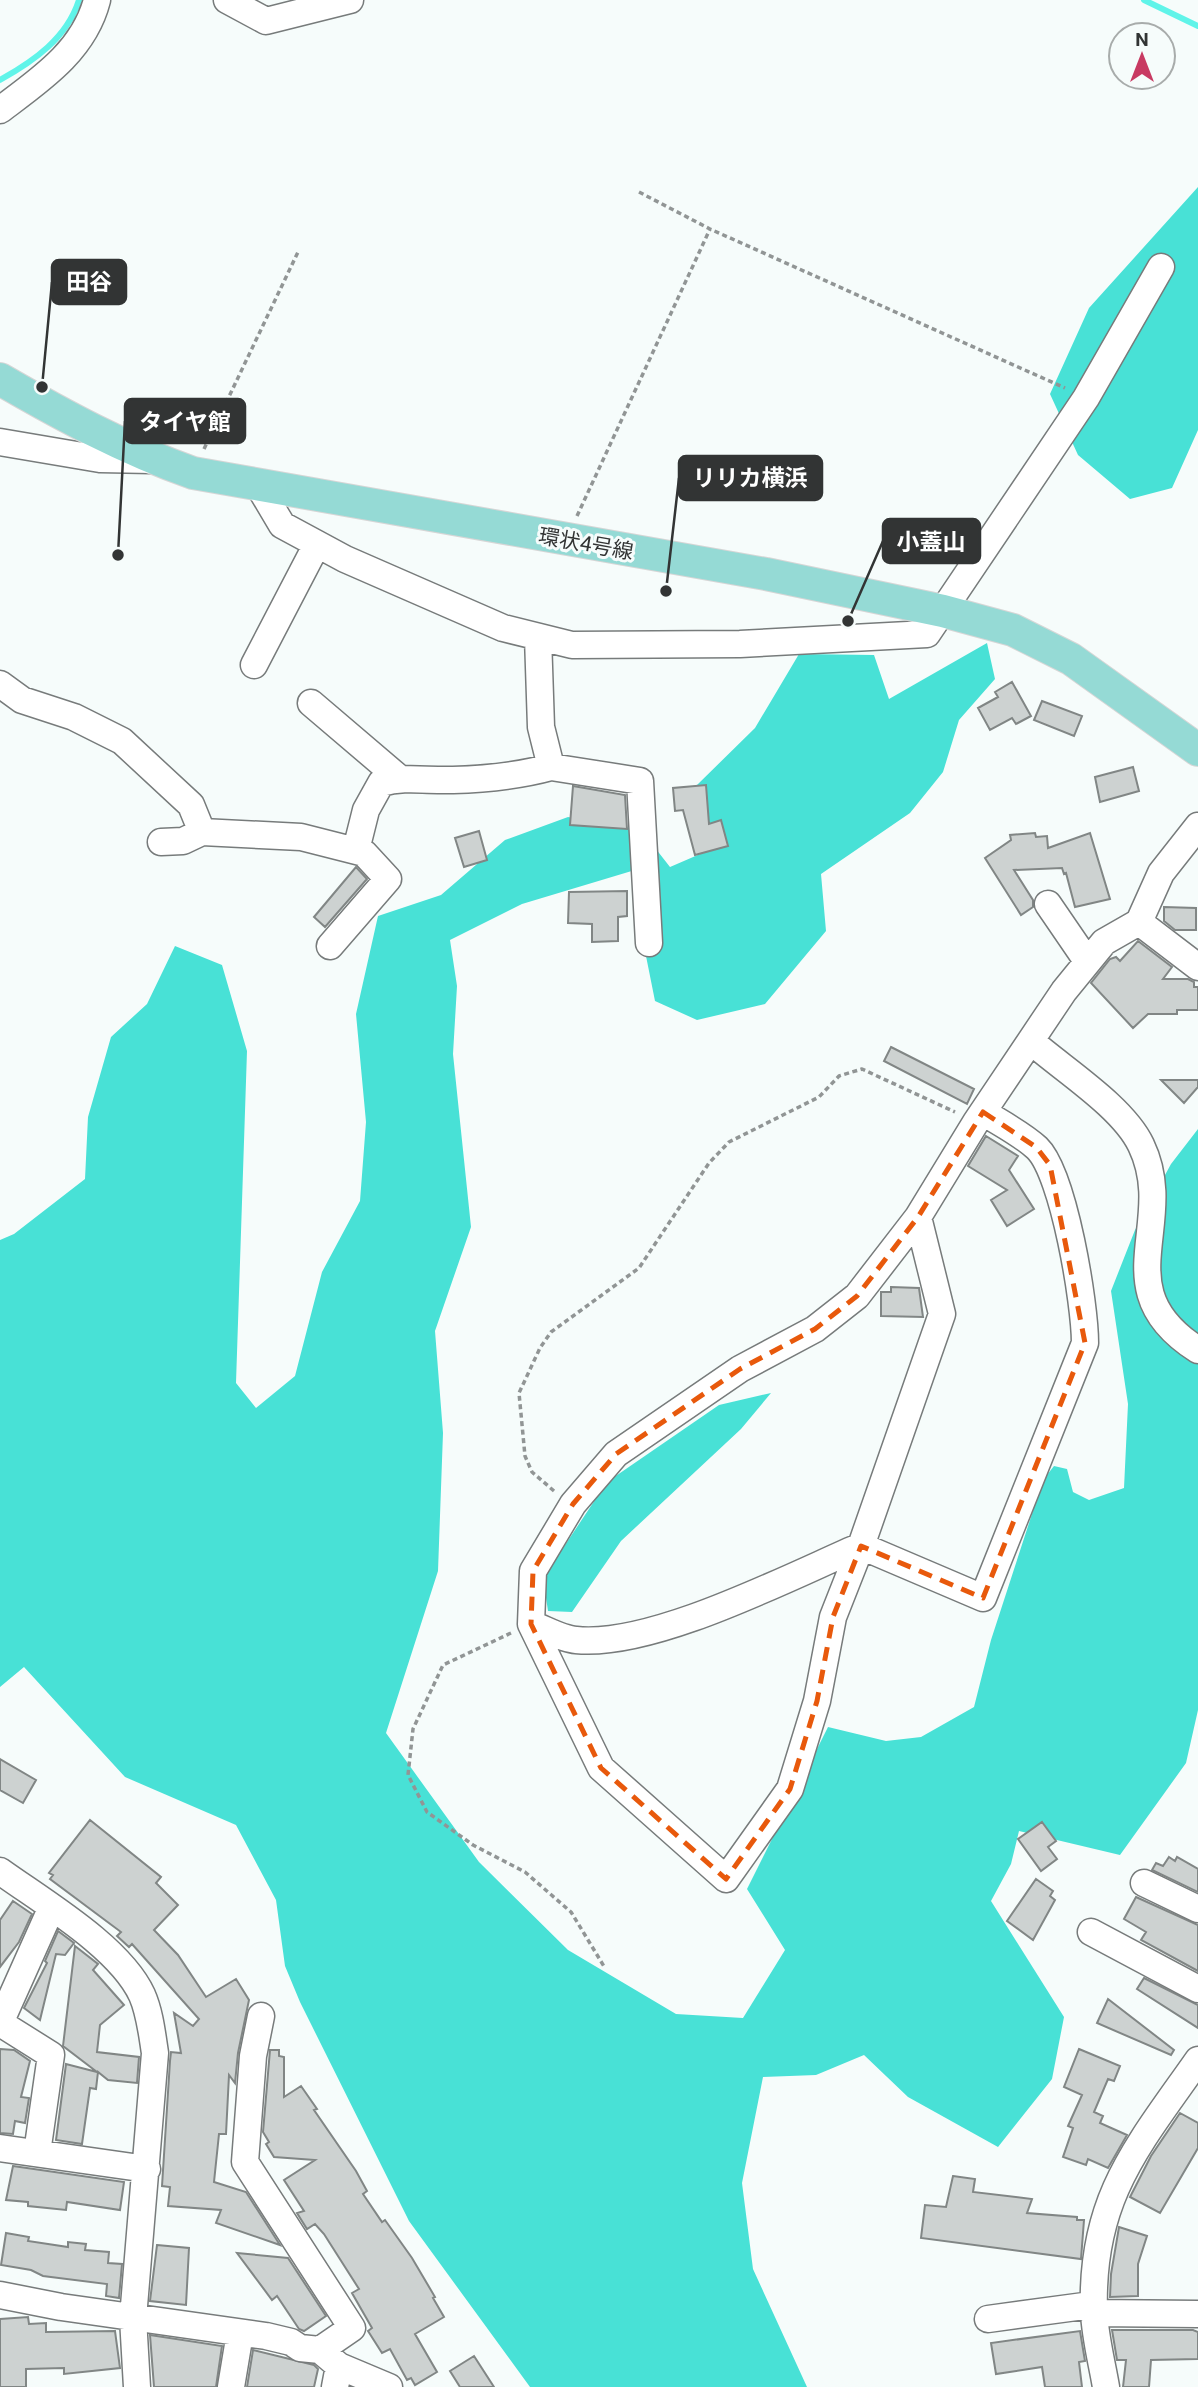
<svg xmlns="http://www.w3.org/2000/svg" width="1198" height="2387" font-family="Roboto,'Noto Sans JP',sans-serif">
  <rect width="100%" height="100%" fill="#f6fcfb"/>
  <path fill="#48e1d6" d="M1198 187V430L1172 488 1130 499 1078 455 1050 394 1089 308Z
    M987 643 995 679 959 720 943 772 910 813 821 874 826 931 765 1004 697 1020 655 1001 645 951 635 870 522 904 450 940 457 986 453 1054 471 1227 435 1331 443 1433 438 1571 386 1733 479 1862 568 1950 676 2014 743 2018 785 1950 747 1889 828 1727 886 1741 921 1737 974 1707 991 1640 1043 1480 1054 1466 1067 1469 1073 1492 1089 1500 1124 1488 1128 1404 1111 1291 1135 1230 1171 1164 1198 1129V1710L1186 1763 1120 1855 1019 1831 1011 1864 991 1901 1064 2017 1052 2079 998 2147 908 2097 864 2055 816 2075 763 2077 742 2183 753 2269 807 2387H530L409 2221 300 2002 285 1966 276 1900 236 1825 125 1777 24 1667 0 1687V1240L14 1234 85 1179 88 1117 111 1037 147 1004 175 946 222 965 247 1051 236 1383 256 1408 295 1376 322 1272 360 1201 366 1122 356 1014 378 916 441 895 505 840 568 817 641 830 670 867 714 848 697 785 755 728 799 654 874 655 889 699Z
    M771 1393 741 1429 621 1541 572 1612 548 1611 543 1578 607 1482 719 1405Z"/>
  <g fill="none" stroke-linecap="round" stroke-linejoin="round">
    <path stroke="#60f4e9" stroke-width="6" d="M1144 0 1198 26
      M0 80C34 61 67 38 79 0"/>
  </g>
  <path fill="#cdd2d1" stroke="#818685" stroke-width="2" d="M1012 682 1031 716 1016 724 1012 718 990 730 978 708 998 697 995 692Z
    M1042 701 1082 716 1074 736 1034 720Z
    M1133 767 1139 791 1100 802 1095 777Z
    M706 785 709 824 721 820 728 846 695 855 683 810 675 811 673 788Z
    M573 786 625 795 627 829 570 825Z
    M479 831 487 860 464 867 455 838Z
    M1035 833 1036 837 1047 836 1048 848 1090 833 1110 899 1075 907 1066 873 1064 874 1062 868 1014 870 1033 900V907L1021 915 985 858 1011 840 1010 835Z
    M356 867 367 879 325 927 314 917Z
    M627 891V916L618 917V941L592 942V924L568 923 569 892Z
    M1164 907 1196 908V930H1175L1164 921Z
    M1138 941 1172 967 1163 979H1188L1194 982V987H1198V1010H1177V1014H1148L1133 1028 1091 983 1110 959 1116 957 1120 961Z
    M891 1047 974 1089 967 1104 884 1061Z
    M1161 1080H1198V1087L1184 1103Z
    M986 1136 1018 1156 1009 1170 1034 1209 1007 1226 991 1200 1007 1190 968 1166Z
    M891 1287 919 1288 923 1317 881 1316V1292H891Z
    M0 1759 36 1780 23 1803 0 1790Z
    M90 1820 161 1877 156 1883 178 1905 154 1930 178 1955 206 1997 236 1979 249 2000 238 2053 235 2083 229 2075 226 2134H219L214 2182 246 2192 280 2245 216 2223 221 2210 168 2206 170 2187 162 2186 170 2061 171 2052 181 2053 174 2013 193 2026 199 2019 132 1944 129 1947 117 1936 121 1932 50 1879 53 1875 49 1873Z
    M1042 1822 1056 1841 1048 1847 1057 1859 1041 1871 1018 1839Z
    M1169 1857 1175 1861 1177 1857 1198 1869V1892L1152 1870 1156 1863 1163 1866Z
    M1036 1879 1053 1891 1050 1896 1055 1900 1033 1940 1007 1921Z
    M1136 1897 1198 1925V1971L1141 1940 1146 1932 1124 1919Z
    M13 1901 32 1914 19 1942 0 1967V1920Z
    M58 1931 74 1943 65 1955 56 1954 40 2020 24 2008 47 1963 45 1961Z
    M75 1946 98 1964 93 1970 124 2005 100 2025 97 2052 139 2057 137 2083 108 2080 98 2072 96 2089 90 2088 82 2144 56 2140 66 2064 97 2072 63 2046Z
    M1144 1978 1198 2005V2028L1137 1989Z
    M1108 1999 1174 2050 1171 2055 1097 2023Z
    M0 2049 14 2050 30 2061 21 2097 29 2098 25 2123 15 2121 13 2134 0 2133Z
    M1079 2049 1120 2066 1114 2081 1108 2079 1094 2112 1103 2116 1100 2123 1127 2135 1108 2168 1088 2159 1086 2165 1063 2157 1073 2128 1068 2126 1082 2095 1064 2087Z
    M270 2050H279V2056L284 2057V2097L301 2086 317 2109 314 2110 356 2171 367 2191 363 2194 382 2222 385 2220 412 2258 435 2297 433 2298 444 2317 415 2334 437 2372 415 2385 411 2378 407 2380 390 2349 382 2353 368 2331 372 2328 352 2293 359 2289 324 2234 315 2224 307 2229 297 2213 304 2211 284 2180 315 2160 274 2157 266 2144 269 2142 263 2132Z
    M1180 2113 1198 2123V2148L1160 2213 1130 2197 1151 2156Z
    M13 2166 124 2182 120 2210 67 2202 66 2210 28 2206V2202L6 2200Z
    M953 2176 975 2179 973 2192 1032 2199 1027 2213 1077 2217V2220H1084L1081 2259 921 2238 925 2205 946 2207Z
    M1119 2227 1147 2236 1138 2264V2296L1110 2297 1111 2274Z
    M6 2233 29 2237 28 2241 68 2247V2242L86 2244 85 2250 109 2252 108 2263 122 2264 119 2298 106 2296 107 2284 43 2276 31 2270 1 2265Z
    M157 2245 189 2248 186 2305 150 2301Z
    M237 2253 288 2258 326 2316 304 2331 299 2329 277 2296 272 2300Z
    M28 2317 29 2324 46 2323V2332L115 2331 120 2368 64 2374V2368L26 2369V2387H0V2319Z
    M1112 2330H1193L1198 2332V2359L1151 2360 1149 2387H1123L1126 2360H1117Z
    M1080 2331 1085 2361 1079 2362 1082 2387H1045L1042 2367 996 2374 991 2343Z
    M150 2335 222 2346 216 2387H154Z
    M253 2350 314 2365 318 2369 314 2387H247Z
    M474 2356 494 2387H460L450 2371Z"/>
  <g fill="none" stroke-linecap="round" stroke-linejoin="round">
    <defs>
      <path id="minor" d="M227 0 266 21 350 0
        M0 110C40 80 84 51 97 0
        M0 442 100 459 152 460
        M260 488 282 525 345 559 503 628 572 645 740 644 927 634 1086 398 1161 267
        M254 665 317 544
        M0 684 22 700 74 717 122 741 191 805 202 832
        M311 703 399 778
        M551 767 640 781 649 943
        M161 842 183 841 202 832 301 837 364 853 388 879 330 946
        M356 850 366 810 381 783C405 776 427 781 453 780 487 779 518 776 551 767L541 727 538 637
        M1048 904 1087 961
        M1139 922 1198 967
        M1032 1042C1064 1070 1123 1107 1141 1145 1179 1224 1102 1289 1198 1350
        M918 1217 942 1314 861 1546 833 1617 817 1701 790 1789 726 1879 601 1768 531 1624 533 1571 573 1504 616 1454 740 1369 815 1329 857 1296 918 1217 976 1122 1064 991 1104 942 1139 922 1161 873 1198 826
        M531 1624C545 1629 562 1639 576 1640 652 1648 789 1577 861 1546L983 1598 1085 1343C1085 1304 1064 1174 1037 1148 1022 1134 1000 1123 983 1112
        M0 1871C43 1902 120 1947 142 1995 150 2013 152 2034 155 2053L133 2318 137 2387
        M1144 1883 1198 1909
        M1091 1932 1198 1989
        M261 2016 253 2056 245 2162 352 2328 320 2350
        M0 2023 51 2055 37 2153
        M0 2023 51 1909
        M0 2148 147 2169
        M0 2295 61 2307 266 2336 291 2342 300 2348 320 2350 339 2366 335 2387
        M988 2319 1084 2306 1094 2313 1198 2314
        M339 2366 389 2387
        M231 2387 240 2333
        M1106 2387C1102 2363 1095 2337 1094 2312 1090 2199 1137 2147 1198 2060"/>
      <path id="major" d="M0 379C62 415 125 449 193 473L766 574 943 611 1013 630 1071 659 1198 750"/>
    </defs>
    <use href="#minor" stroke="#777b7b" stroke-width="29"/>
    <use href="#major" stroke="#d6d6d6" stroke-width="34"/>
    <path stroke="#919595" stroke-width="3.5" stroke-dasharray="5 3.5" stroke-linecap="butt" d="M639 192 710 229 1065 388
      M204 449 298 252
      M577 516 710 229
      M554 1491 532 1472 525 1456 519 1393 540 1348 551 1332 639 1268 709 1163 729 1142 819 1097 839 1076 862 1069 955 1112
      M511 1633 443 1665 413 1729 408 1775 427 1812 473 1845 525 1872 571 1912 605 1968"/>
    <use href="#minor" stroke="#fff" stroke-width="26"/>
    <use href="#major" stroke="#95dad5" stroke-width="32"/>
  </g>
  <path fill="none" stroke="#e8590c" stroke-width="5" stroke-dasharray="14 9" stroke-linejoin="round" d="M983 1112 1036 1147 1050 1165 1085 1343 983 1598 861 1546 833 1617 817 1701 790 1789 726 1879 601 1768 531 1624 533 1571 573 1504 616 1454 740 1369 815 1329 857 1296 918 1217Z"/>
  <g text-anchor="middle" dominant-baseline="central" stroke-width="6" stroke-linejoin="round" paint-order="stroke">
    <g font-size="21" fill="#323434" stroke="#f6fcfb">
      <text transform="translate(586 544) rotate(10)">環状4号線</text>
    </g>
  </g>
  <path fill="none" stroke="#323434" stroke-width="2.5" d="M42 387L52 282M118 555L125 421M666 591L679 478M848 621L883 541"/>
  <g fill="#323434" stroke="#f6fcfb" stroke-width="2.5">
    <circle cx="42" cy="387" r="7"/>
    <circle cx="118" cy="555" r="7"/>
    <circle cx="666" cy="591" r="7"/>
    <circle cx="848" cy="621" r="7"/>
  </g>
  <g fill="#323434" stroke="#323434" stroke-width="2.5">
    <rect x="52" y="260" width="74" height="44" rx="7"/>
    <rect x="125" y="399" width="120" height="44" rx="7"/>
    <rect x="679" y="456" width="143" height="44" rx="7"/>
    <rect x="883" y="519" width="97" height="44" rx="7"/>
  </g>
  <g font-size="23" text-anchor="middle" font-weight="bold" fill="#fff">
    <text x="89" y="290">田谷</text>
    <text x="185" y="430">タイヤ館</text>
    <text x="750" y="486">リリカ横浜</text>
    <text x="931" y="550">小蓋山</text>
  </g>
  <g transform="translate(1142 56)"><circle r="33" fill="#f6fcfb" stroke="#a8acab" stroke-width="2"/>
  <path d="M0-5L12 26L0 18L-12 26Z" fill="#c83a62"/>
  <text y="-10" font-size="19" font-weight="bold" text-anchor="middle" fill="#323434">N</text>
  </g>
</svg>
